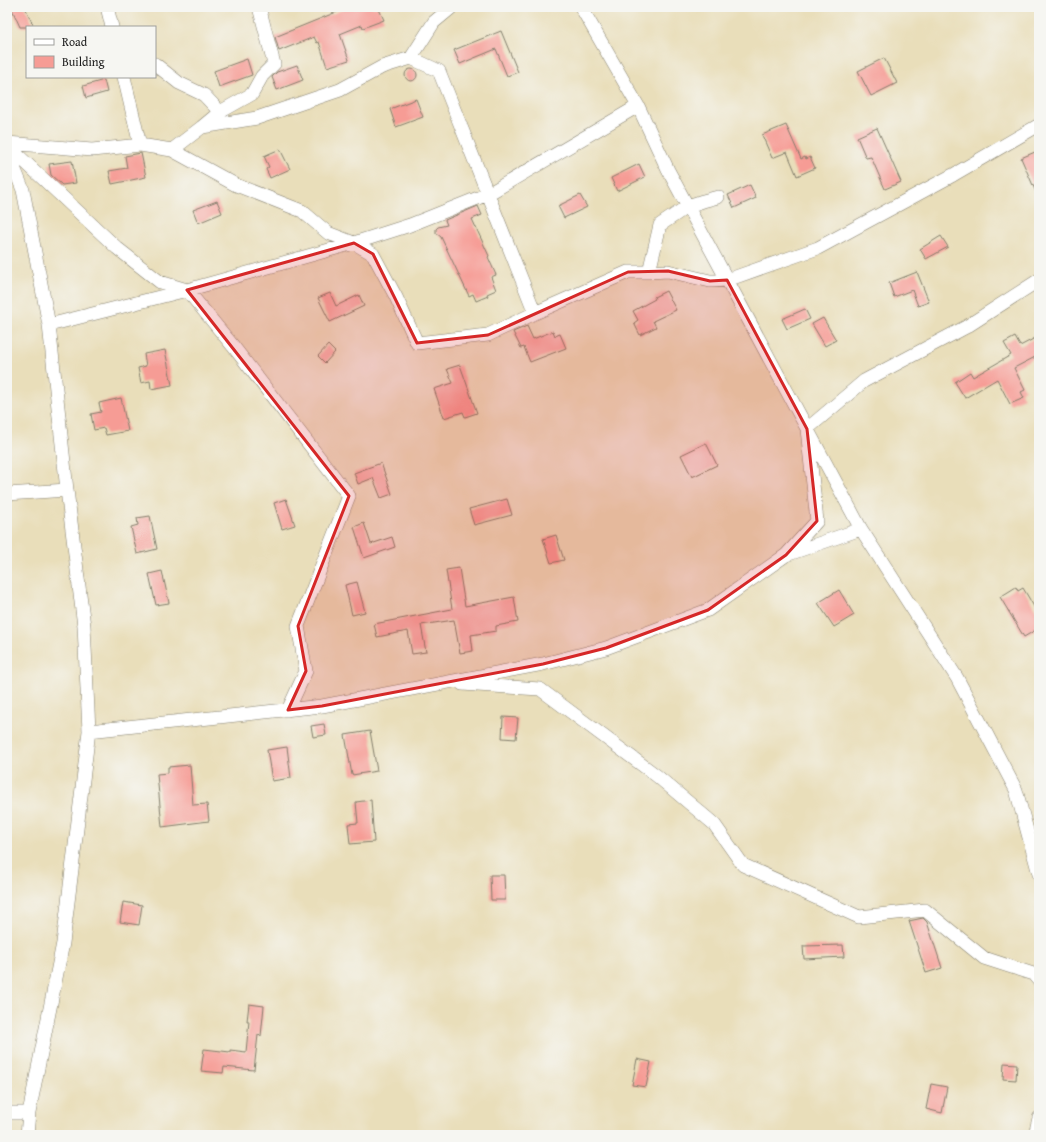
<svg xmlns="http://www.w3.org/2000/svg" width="1046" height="1142" font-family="'Gentium Book Plus',serif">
  <rect width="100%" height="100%" fill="#f6f6f2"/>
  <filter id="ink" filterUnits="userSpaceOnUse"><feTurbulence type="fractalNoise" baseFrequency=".025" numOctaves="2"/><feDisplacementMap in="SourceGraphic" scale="8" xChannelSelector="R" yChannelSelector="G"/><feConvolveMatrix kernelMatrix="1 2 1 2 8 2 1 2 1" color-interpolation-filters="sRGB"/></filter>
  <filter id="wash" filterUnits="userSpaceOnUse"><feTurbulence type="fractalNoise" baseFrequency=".012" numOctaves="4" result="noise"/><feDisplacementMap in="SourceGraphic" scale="16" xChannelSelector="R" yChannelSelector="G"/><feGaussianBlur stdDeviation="0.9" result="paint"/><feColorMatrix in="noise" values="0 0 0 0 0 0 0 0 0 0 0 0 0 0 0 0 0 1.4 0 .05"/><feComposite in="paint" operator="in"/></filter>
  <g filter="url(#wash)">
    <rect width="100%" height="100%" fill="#e9deba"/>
    <g id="blocks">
      <path fill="#f69c95" d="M11 7H25L34 27H20Z
        M349 7H378L384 20 363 28 362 25 340 34 349 60 327 67 319 42 317 43 314 37 279 51 275 37Z
        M501 31 518 72 507 76 496 49 460 64 454 50Z
        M884 58 897 83 871 96 858 71Z
        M247 59 252 75 219 87 214 71Z
        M297 65 303 80 277 90 272 77 277 72Z
        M405 75a6 6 0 1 1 12 0a6 6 0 1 1-12 0Z
        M104 80 107 92 86 98 83 86Z
        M416 99 423 117 396 127 390 109Z
        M786 125 801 159 805 157 806 159 810 157 815 168 797 176 787 152 772 158 762 135Z
        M877 128 901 182 885 189 871 157 866 158 857 137Z
        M280 149 290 169 270 178 266 169 269 167 264 156Z
        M1035 152 1039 162V199L1021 158Z
        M141 153 146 177 112 184 109 171 127 168 125 156Z
        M72 161 76 183 62 185 51 175 49 164Z
        M639 164 645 177 617 191 611 178Z
        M750 185 756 198 734 208 728 195Z
        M580 195 587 207 564 218 558 206Z
        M217 201 222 213 198 223 193 210Z
        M478 206 482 215 472 219 489 256 488 257 496 275 491 277 496 290 487 294 488 296 476 301 473 294 469 296 441 237 436 233V229L438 227 447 225 445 220Z
        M941 236 948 247 926 259 920 249Z
        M917 272 929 302 918 306 912 290 894 297 889 283Z
        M666 291 676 310 653 321 656 327 640 335 634 323 638 320 633 311 655 299 654 297Z
        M330 293 336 306 359 295 364 306 330 322 318 298Z
        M805 309 810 319 787 329 782 319Z
        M823 318 836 340 825 346 812 324Z
        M527 326 533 339 553 331 555 336 560 334 566 348 530 362 524 347 521 348 513 332Z
        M1039 336V355L1014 368 1025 390 1021 392 1024 398 1010 404 997 379 965 398 955 382 970 372 973 377 1011 355 1004 343 1015 337 1020 346Z
        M328 345 335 352 325 363 318 356Z
        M165 350 172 385 151 389 150 381 141 383 138 368 146 366 144 354Z
        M460 365 477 413 465 417 463 412 444 418 434 389 453 383 447 369Z
        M121 398 128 431 106 435 104 428 94 430 91 414 101 412 99 403Z
        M706 443 717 465 692 477 681 455Z
        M381 463 392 494 381 498 373 478 358 484 354 473Z
        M286 499 295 525 282 529 274 503Z
        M507 499 512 515 474 525 469 509Z
        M150 516 157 549 137 554 131 527 138 525 137 518Z
        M364 523 371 544 392 537 395 547 364 558 354 527Z
        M556 535 564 560 551 563 543 539Z
        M459 568 465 606 514 597 518 622 496 626V631L471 635 473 651 460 653 454 620 421 625 426 652 412 654 408 631 377 637 374 624 452 609 446 570Z
        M162 571 169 603 156 605 149 574Z
        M357 582 365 612 352 615 345 585Z
        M1016 587 1018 591 1023 588 1039 615V628L1024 637 1000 597Z
        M839 590 854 615 834 627 818 603Z
        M503 717 518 718 516 739 502 738Z
        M324 724 326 735 313 737 311 726Z
        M370 731 377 771 352 775 345 735Z
        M287 747 291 778 272 781 267 750Z
        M190 765 193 805 207 804 209 821 162 827 157 774 168 773V767Z
        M371 800 374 842 350 844 348 824 358 823 356 802Z
        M490 875H504L505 900H491Z
        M123 902 142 905 139 925 120 922Z
        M923 918 927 922 942 968 926 973 909 921Z
        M843 945 844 957 804 959 803 946Z
        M249 1004 264 1006 261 1036 258 1035 254 1070 224 1067 223 1073 201 1071 204 1049 230 1052V1050L246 1052 249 1021H247Z
        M637 1059 651 1062 646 1087 632 1085Z
        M1004 1063 1017 1064 1016 1080 1003 1079Z
        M931 1084 947 1087 942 1113 926 1109Z"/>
    </g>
  </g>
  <g filter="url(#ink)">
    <use href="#blocks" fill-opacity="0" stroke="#827d6b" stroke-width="1"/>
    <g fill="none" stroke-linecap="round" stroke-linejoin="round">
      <defs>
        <path id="minor" d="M107 7 112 27
          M581 7 638 106 668 170 861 529 957 678 1016 790 1039 874
          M411 58 434 22 452 7
          M155 64 179 83 204 95 220 112
          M124 77 140 145
          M202 127 220 112 252 94 262 76 274 64 259 7
          M7 143 92 150 140 145 172 150 236 185 302 211 328 233 354 243 373 254 396 297 417 343 488 335 535 313 439 71 411 58 382 67 340 90 257 118 202 127 172 150
          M8 146 117 248 160 282 187 290 233 346 349 496 298 626 306 671 288 710
          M7 150 23 190 49 325 67 490 84 626 89 731 63 943 29 1113 27 1135
          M649 272 668 271 710 281 727 280 818 248 953 175 1039 125
          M535 313 628 272H649L660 225 688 206 703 201 718 197
          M49 325 187 290 354 243 410 225 488 194 638 106
          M7 494 67 490
          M787 554 817 521 807 429 864 381 966 327 1039 280
          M462 684 540 689 657 776 714 824 743 865 859 917 925 910 984 958 1033 974 1039 981
          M89 731 322 706 543 664 606 648 708 610 786 555 861 529
          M7 1113H29
          M1035 1135 1039 1118"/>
      </defs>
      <use href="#minor" stroke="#827d6b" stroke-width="14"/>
      <use href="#minor" stroke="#fff" stroke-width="13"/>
    </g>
  </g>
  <path fill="#d62828" fill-opacity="0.2" stroke="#d62828" stroke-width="3" stroke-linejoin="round" d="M354 243 373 254 417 343 488 335 628 272 668 271 710 281 727 280 807 429 817 521 786 555 708 610 606 648 543 664 322 706 288 710 306 671 298 626 349 496 187 290Z"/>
  <rect width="1046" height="1142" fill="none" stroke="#f6f6f2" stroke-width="24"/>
  <rect x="26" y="26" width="130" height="52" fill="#f6f6f2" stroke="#9f9f9c"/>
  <rect x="34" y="39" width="20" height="6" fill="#ffffff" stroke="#9f9f9c"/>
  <text x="62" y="46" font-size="12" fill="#1c1c1c">Road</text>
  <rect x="34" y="56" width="20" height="12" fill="#f69c95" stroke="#9f9f9c"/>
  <text x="62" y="66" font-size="12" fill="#1c1c1c">Building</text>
</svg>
